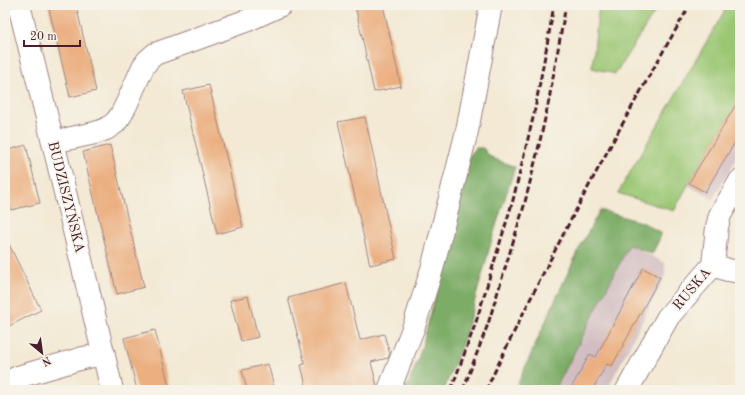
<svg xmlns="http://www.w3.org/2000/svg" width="745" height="395" font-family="'Old Standard TT',serif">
  <rect width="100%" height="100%" fill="#f7f3e8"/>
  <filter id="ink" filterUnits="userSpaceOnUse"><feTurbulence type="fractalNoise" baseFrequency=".025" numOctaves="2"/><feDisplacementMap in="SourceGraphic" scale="8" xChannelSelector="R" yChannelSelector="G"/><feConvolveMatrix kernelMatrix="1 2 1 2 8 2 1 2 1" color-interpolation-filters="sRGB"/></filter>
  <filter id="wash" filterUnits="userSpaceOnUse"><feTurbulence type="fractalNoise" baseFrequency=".012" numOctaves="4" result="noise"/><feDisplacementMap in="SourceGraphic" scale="16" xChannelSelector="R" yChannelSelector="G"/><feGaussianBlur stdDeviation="0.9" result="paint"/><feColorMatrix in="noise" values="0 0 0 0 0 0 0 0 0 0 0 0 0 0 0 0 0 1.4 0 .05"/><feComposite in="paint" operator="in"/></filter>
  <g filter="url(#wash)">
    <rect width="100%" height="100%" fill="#f3e9d4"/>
    <path fill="#d2bec2" d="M740 76V153L713 199 682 182Z
      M629 245 665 263V276L607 390H555Z"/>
    <path fill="#9bc774" stroke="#727350" d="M599 5H659L615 74 592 68Z
      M728 5H740V98L689 183 674 211 618 193Z"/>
    <path fill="#7cac66" stroke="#636648" d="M476 148H483L489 156 497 160 515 167 495 229 464 339 444 390H405C418 366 425 335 432 309 446 258 458 206 470 155Z
      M600 210 644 223 660 233 659 240 652 254 629 245 555 390H515L557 296 580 247Z"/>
    <g id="blocks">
      <path fill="#ebaf80" d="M48 5H76L96 91 70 97Z
        M355 5H383L401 86 374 92Z
        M209 85 243 227 217 234 183 91Z
        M740 98V134L705 192 689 183Z
        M365 117 396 259 370 265 338 122Z
        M26 145 40 203 11 210 5 186V151Z
        M110 145 144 287 117 294 83 152Z
        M5 236 41 310 5 328Z
        M643 268 660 277 612 366 607 364 592 390H570L590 354 596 357Z
        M346 283 360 340 384 334 390 354 388 358 371 362 377 386V390H307L301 365 305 364 288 298Z
        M248 296 258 337 241 341 230 300Z
        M155 330 170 390H137L124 338Z
        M268 364 275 390H247L242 370Z"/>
    </g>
  </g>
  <g filter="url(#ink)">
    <use href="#blocks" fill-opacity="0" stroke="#9e8480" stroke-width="1"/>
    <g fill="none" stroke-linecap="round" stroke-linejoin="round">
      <defs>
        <path id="minor" d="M19 5 53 142 112 390
          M53 142 95 133 106 129 115 123 121 115 127 103 143 67 148 60 155 54 248 20 281 5
          M713 265 728 270 740 272
          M5 387 8 382 18 377 83 358 104 354
          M389 390 414 326 432 269 467 131 491 5
          M627 390 668 317 713 265 717 227 720 215 740 181"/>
      </defs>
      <use href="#minor" stroke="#9e8480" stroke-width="24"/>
      <use href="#minor" stroke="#fff" stroke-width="22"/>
      <path stroke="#4a1f2b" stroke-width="3" stroke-dasharray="6 3" stroke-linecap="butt" d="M451 390 476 322 513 200 534 114 547 45 554 5
        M463 390 488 324 524 206 537 154 548 105 566 5
        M486 390C548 259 617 130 690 5"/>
    </g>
  </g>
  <g text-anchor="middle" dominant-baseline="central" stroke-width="3" stroke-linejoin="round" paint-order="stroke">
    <g font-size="14" fill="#4a1f2b" stroke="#f7f3e8">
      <text transform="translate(66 197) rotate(76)">BUDZISZYŃSKA</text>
      <text transform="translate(692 289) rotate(-50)">RUSKA</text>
    </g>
  </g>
  <rect width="745" height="395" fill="none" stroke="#f7f3e8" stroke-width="20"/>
  <g transform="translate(42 353) rotate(151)" stroke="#f7f3e8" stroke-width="3" paint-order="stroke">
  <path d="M0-3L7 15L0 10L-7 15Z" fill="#4a1f2b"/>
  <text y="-6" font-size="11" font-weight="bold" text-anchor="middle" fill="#4a1f2b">N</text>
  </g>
  <path d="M24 40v6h56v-6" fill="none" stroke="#4a1f2b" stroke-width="2"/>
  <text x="30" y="40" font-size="12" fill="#4a1f2b" stroke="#f7f3e8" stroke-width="3" paint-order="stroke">20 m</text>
</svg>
